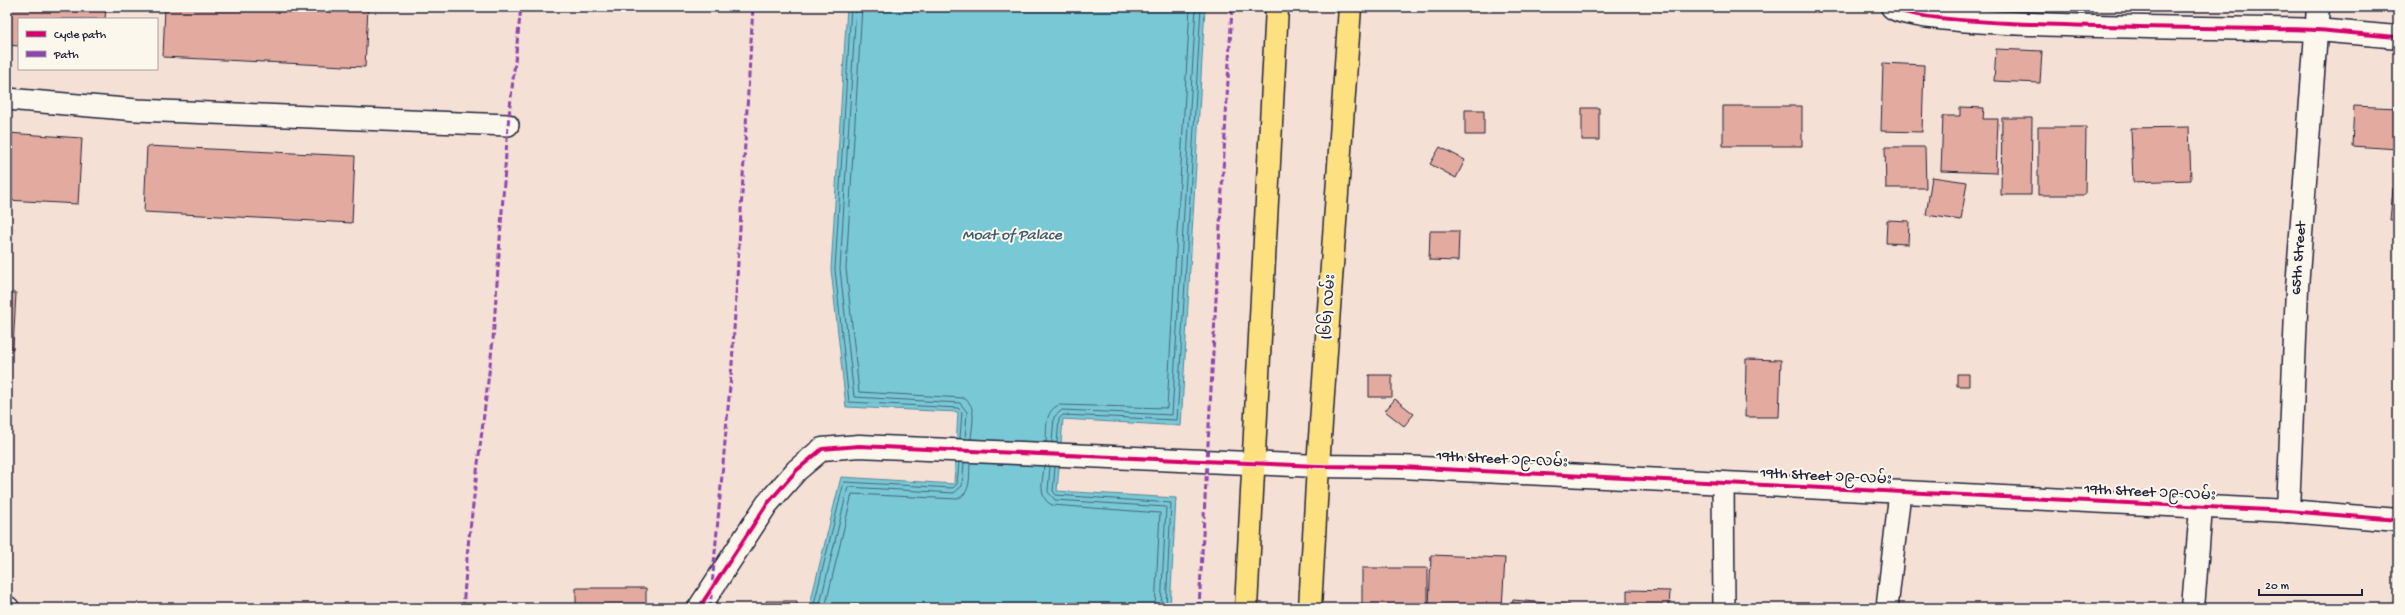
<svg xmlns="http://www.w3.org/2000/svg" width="2405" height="615" font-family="'Gochi Hand','Noto Sans Myanmar',sans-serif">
  <rect width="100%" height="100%" fill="#f4e0d5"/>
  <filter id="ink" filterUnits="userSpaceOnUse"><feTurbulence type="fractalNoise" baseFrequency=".025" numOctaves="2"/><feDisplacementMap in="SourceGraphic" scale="8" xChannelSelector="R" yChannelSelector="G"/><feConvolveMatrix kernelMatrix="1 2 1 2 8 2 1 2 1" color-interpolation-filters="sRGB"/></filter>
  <g filter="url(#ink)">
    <path fill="#79c8d6" stroke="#568698" d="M847 7H1205L1181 426 1063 419 1057 491 1176 498 1170 608H809L841 477 954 484 958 412 846 407 831 269Z"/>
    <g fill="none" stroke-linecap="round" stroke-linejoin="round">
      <path stroke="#456479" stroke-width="1" d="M851 7 835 269 849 402 958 408 962 412 960 438
        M856 7 840 269 854 397 960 403 967 412 965 439
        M862 7 846 268 859 392 963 398C978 405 972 425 971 439
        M1046 442C1047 429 1044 411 1059 405L1167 408 1190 7
        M1052 442 1054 417 1062 410 1172 415 1196 7
        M1057 443 1059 419 1063 415 1177 420 1201 7
        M1044 466C1043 480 1037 497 1052 505L1160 513 1155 608
        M1050 466 1048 492 1055 500 1166 507 1161 608
        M1055 467 1053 491 1056 495 1171 503 1166 608
        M813 608 844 482 953 488 957 484 959 462
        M819 608 848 487 954 493 962 486 964 463
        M825 608 852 494 957 499C972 493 969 476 970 463"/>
    </g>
    <path fill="#e3aaa0" stroke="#22223b" d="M7 7H106L105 19H19V46L7 45Z
      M165 7H368L365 67 163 57Z
      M1996 49 2042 51 2040 83 1994 81Z
      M1883 63 1924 65 1922 132 1881 131Z
      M1723 106H1802V146H1723Z
      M2354 106 2398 108V149L2352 146Z
      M1960 107 1984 108 1983 119H1998L1996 173 1941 171 1943 116H1960Z
      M1582 108H1599V140H1582Z
      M1465 110H1484V135H1465Z
      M2002 118H2032L2031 195H2001Z
      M2038 127H2086L2085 195H2038Z
      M2189 127 2191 180 2133 182 2131 128Z
      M7 133 82 138 78 204 7 200Z
      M147 146 355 156 352 223 144 212Z
      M1440 147 1465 160 1456 178 1430 164Z
      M1885 147H1925L1926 188H1886Z
      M1932 177 1967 182 1961 220 1926 215Z
      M2393 188 2398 189V220H2390Z
      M1887 220 1909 221 1908 244 1886 243Z
      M1430 231H1459L1458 261 1429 260Z
      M7 293H16L13 349 7 348Z
      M1746 359 1781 360 1779 417H1745Z
      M1957 374H1969V386H1957Z
      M1369 375H1392V397H1369Z
      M1395 399 1414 414 1404 426 1385 411Z
      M1431 555 1505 558 1502 608H1429Z
      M1362 568H1428V608H1362Z
      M576 588H646V608H576Z
      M1627 590 1670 591 1669 608H1609V606L1627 607Z
      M1513 600 1570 605V608H1512Z
      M766 601H797V608H766Z"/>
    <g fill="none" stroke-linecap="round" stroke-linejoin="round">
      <defs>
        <path id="service" d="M7 99 137 110 508 125
          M1723 483 1724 608
          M1887 608 1900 492"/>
        <g id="minor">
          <path d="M1892 7C1913 30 2262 27 2316 30 2344 32 2371 35 2398 37"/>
          <path id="s1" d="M2288 511 2297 288 2318 7"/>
          <path d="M2193 608 2201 508"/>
        </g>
        <path id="tertiary" d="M7 608H8
          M699 608 767 504 797 470 822 449 859 446 1318 466 1401 467 2288 511 2398 520"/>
        <path id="primary" d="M1246 608 1277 7
          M1310 608 1318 466 1350 7"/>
      </defs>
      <use href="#service" stroke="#22223b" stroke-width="24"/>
      <use href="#minor" stroke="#22223b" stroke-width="25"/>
      <use href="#tertiary" stroke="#22223b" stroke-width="25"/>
      <use href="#primary" stroke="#22223b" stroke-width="25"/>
      <use href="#service" stroke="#fbf7ec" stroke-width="21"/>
      <use href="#minor" stroke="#fbf7ec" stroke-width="22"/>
      <use href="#tertiary" stroke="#fbf7ec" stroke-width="22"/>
      <use href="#primary" stroke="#fde080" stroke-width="22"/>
      <path stroke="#8e44ad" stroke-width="3" stroke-dasharray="6 3" stroke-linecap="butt" d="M463 608 468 546 493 340 508 125 521 7
        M710 608 732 364 753 7
        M1199 608 1232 7"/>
      <defs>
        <path id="cycleway" d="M1892 7C1913 30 2262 27 2316 30 2344 32 2371 35 2398 37
          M699 608 767 504 797 470 822 449 859 446 1318 466 1401 467 2288 511 2398 520"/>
      </defs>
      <use href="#cycleway" stroke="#fbf7ec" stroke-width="6"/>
      <use href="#cycleway" stroke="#d6006c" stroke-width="4"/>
    </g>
  </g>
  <g text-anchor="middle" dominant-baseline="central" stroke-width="4" stroke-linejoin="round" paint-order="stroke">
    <g font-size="15" fill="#22223b" stroke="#fbf7ec">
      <text stroke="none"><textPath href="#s1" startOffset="253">65th Street</textPath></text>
      <text transform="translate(1329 307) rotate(-86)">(၆၆) လမ်း</text>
      <text transform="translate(1502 460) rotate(3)">19th Street ၁၉−လမ်း</text>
      <text transform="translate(1826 477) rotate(3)">19th Street ၁၉−လမ်း</text>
      <text transform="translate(2150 493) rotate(3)">19th Street ၁၉−လမ်း</text>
    </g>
    <g font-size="16" font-style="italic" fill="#405c71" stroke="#fbf7ec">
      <text x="1012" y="236">Moat of Palace</text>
    </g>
  </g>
  <rect width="2405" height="615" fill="none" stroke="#fbf7ec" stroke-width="24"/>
  <rect x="12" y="12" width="2381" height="591" fill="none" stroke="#22223b" stroke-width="1.5" filter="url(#ink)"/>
  <rect x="18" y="18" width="140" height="52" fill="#fbf7ec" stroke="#a4a2a5"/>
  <rect x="26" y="31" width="20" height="6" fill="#d6006c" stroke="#a4a2a5"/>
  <text x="54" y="38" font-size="12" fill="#22223b">Cycle path</text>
  <rect x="26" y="51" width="20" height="6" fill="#8e44ad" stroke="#a4a2a5"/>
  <text x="54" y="58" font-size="12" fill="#22223b">Path</text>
  <path d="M2259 589v6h103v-6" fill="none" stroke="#22223b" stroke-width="2"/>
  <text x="2265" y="589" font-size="12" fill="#22223b" stroke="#fbf7ec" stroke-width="3" paint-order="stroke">20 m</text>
</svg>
